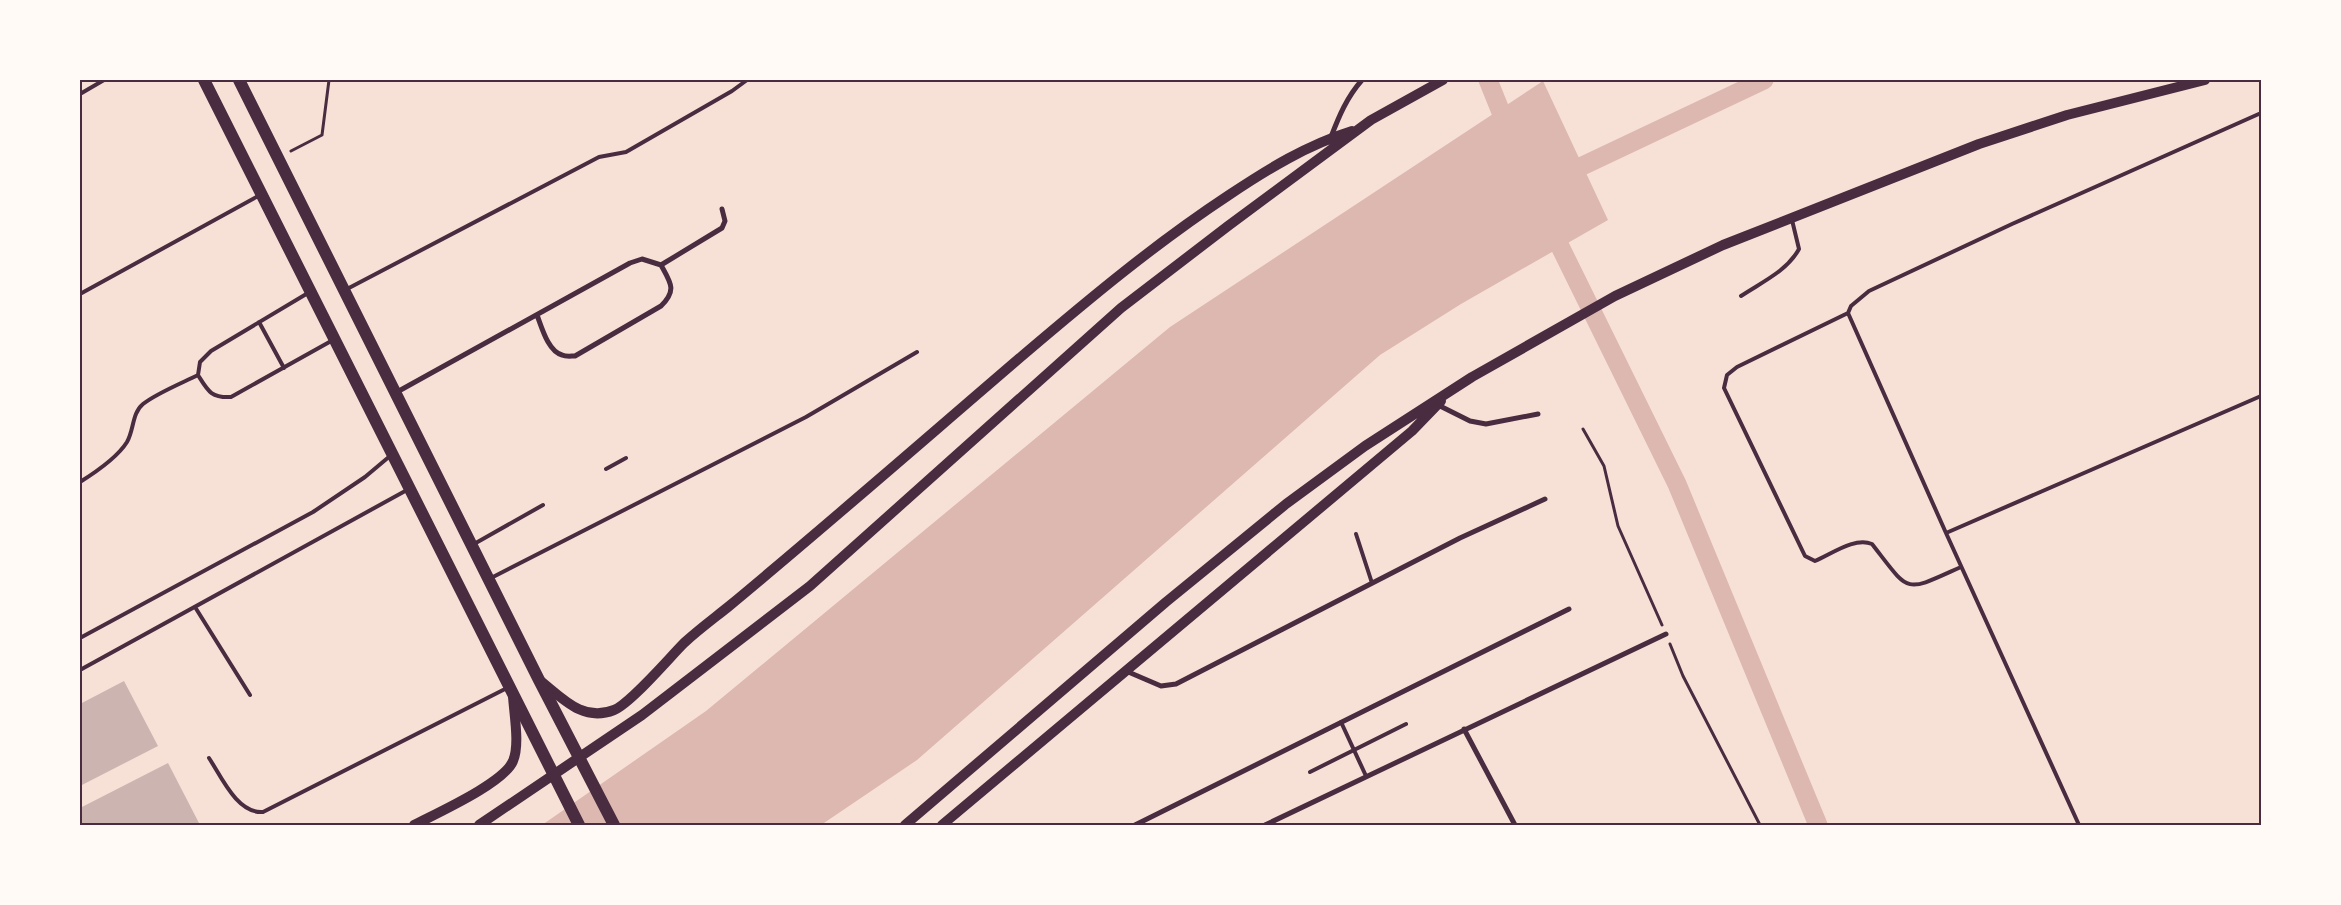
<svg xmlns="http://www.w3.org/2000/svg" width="2341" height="905" font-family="Figtree,sans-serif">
  <rect width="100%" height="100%" fill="#f7e1d7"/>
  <path fill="#dcb8b0" d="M1543 81 1608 220 1461 304 1380 355 917 760 821 825H542L706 711 1170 327Z"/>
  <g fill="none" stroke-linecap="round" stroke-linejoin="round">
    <path stroke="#dcb8b0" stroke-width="19" d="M1488 80 1509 132
      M1559 177 1764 80
      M1549 224 1677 484 1818 825"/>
  </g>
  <path fill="#ccb4b1" d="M124 681 158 746 80 786V704Z
    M168 763 200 825H80V808Z"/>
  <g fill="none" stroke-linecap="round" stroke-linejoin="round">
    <path stroke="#4a2c40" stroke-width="3" d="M291 151 322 135 329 80
      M1583 429 1604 466 1618 526 1662 625
      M1670 644 1683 676 1760 825"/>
    <path stroke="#4a2c40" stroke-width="4" d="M80 94 104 80
      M347 289 599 157 626 152 732 91 747 80
      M80 294 260 195
      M1741 296C1762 282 1787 271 1799 249L1792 220
      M1848 313 1946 533 2079 825
      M259 322 284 368
      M198 375C208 391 211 398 231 397L333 340
      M606 469 626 458
      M80 482C96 472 117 458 127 442 134 430 132 413 143 404 157 393 182 383 198 375L200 362 211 351 308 293
      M1946 533 2261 396
      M1356 534 1372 583
      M474 544 543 505
      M1961 567C1903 593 1911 594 1872 544 1854 537 1832 554 1815 561L1805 556 1724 388 1727 375 1737 367 1848 313 1851 306 1869 291 2012 224 2261 113
      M491 578 806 417 917 352
      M195 607 250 695
      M80 638 313 512 365 477 390 456
      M80 670 407 490
      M1341 722 1366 776
      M209 758C221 776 237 814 263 812L507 688
      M1310 772 1406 724"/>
    <path stroke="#4a2c40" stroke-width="5" d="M1331 137C1339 116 1347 97 1362 80
      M661 265 722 228 725 221 722 209
      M397 392 630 263 642 259 661 265C671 283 677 290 661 306L575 356C571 356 566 357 562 355 548 351 542 328 537 315
      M1438 405 1470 421 1486 424 1538 414
      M1126 671 1161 686 1176 684 1460 538 1545 499
      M1464 729 1515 825
      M1135 825 1569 609
      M1265 825 1666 634"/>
    <path stroke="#4a2c40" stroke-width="10" d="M542 682C564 700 584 722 614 710 631 703 669 658 684 643 698 630 713 619 728 607 827 525 924 440 1022 356 1089 299 1156 243 1229 195 1268 169 1307 145 1352 131
      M414 825C437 813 504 783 513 761 520 745 514 714 513 696
      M479 825 642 715 810 586 1121 308 1228 226 1371 120 1443 80
      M905 825 1166 602 1286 504 1365 446 1472 377 1615 296 1723 245 1979 144 2067 115 2205 80
      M942 825 1412 431 1441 401"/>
    <path stroke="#4a2c40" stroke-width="12" d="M204 80 579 825
      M239 80 539 680 614 825"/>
  </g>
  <rect width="2341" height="905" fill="none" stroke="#fffaf5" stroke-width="162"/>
  <rect x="81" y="81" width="2179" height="743" fill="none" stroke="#4a2c40" stroke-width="2"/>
</svg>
